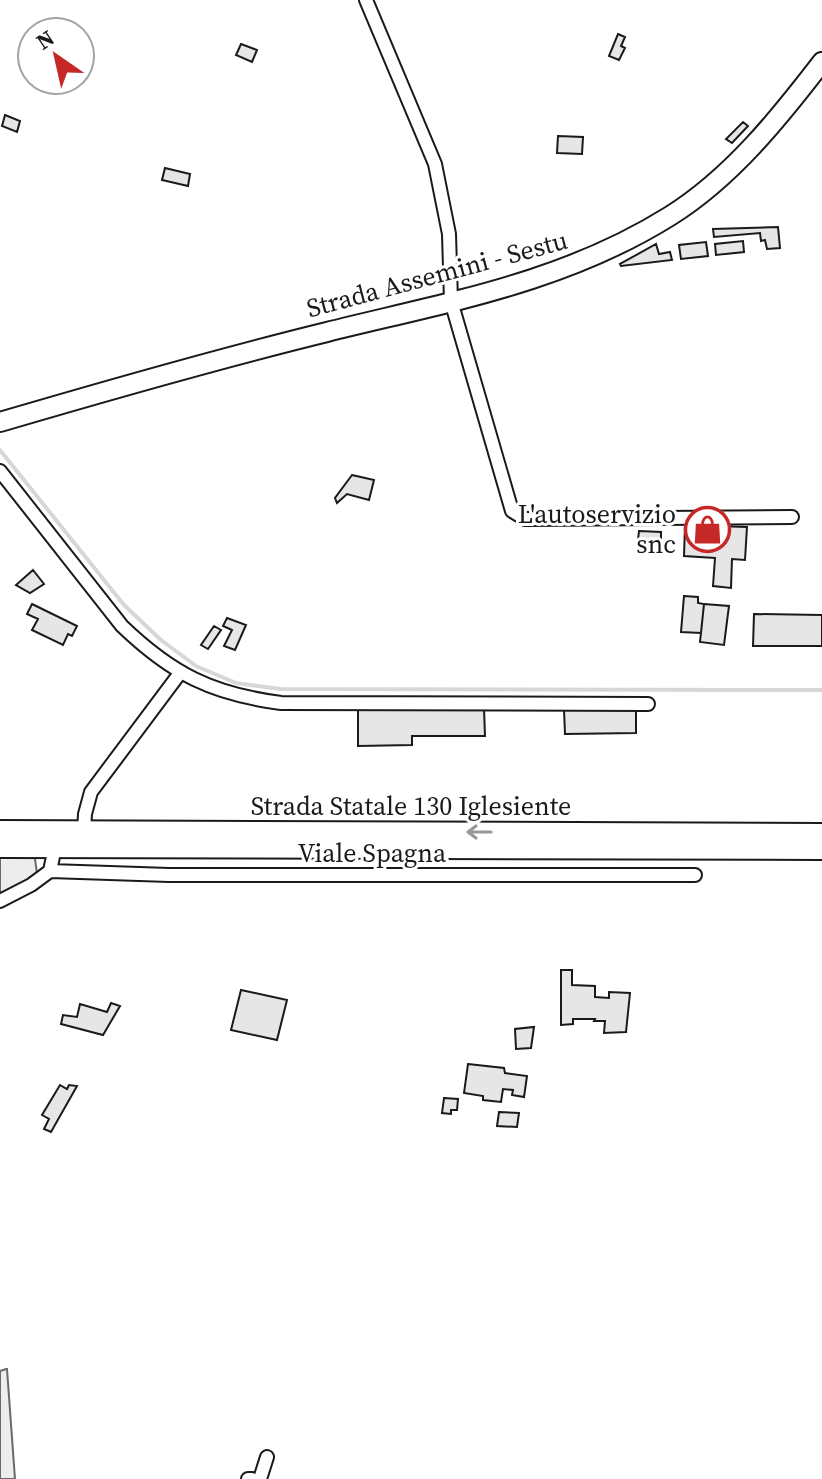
<svg xmlns="http://www.w3.org/2000/svg" width="822" height="1479" font-family="'Source Serif 4',serif">
  <rect width="100%" height="100%" fill="#fff"/>
  <path fill="#ededed" stroke="#6a6a6a" stroke-width="2" d="M29 854 35 859 37 873 27 882 0 893V855Z
    M6 1369H7L15 1479H0V1371Z"/>
  <g fill="none" stroke-linecap="round" stroke-linejoin="round">
    <path stroke="#d7d7d7" stroke-width="4" d="M0 450 124 605 161 640 196 666 236 683 281 689 822 690"/>
  </g>
  <path fill="#e6e6e6" stroke="#1a1a1a" stroke-width="2" d="M618 34 625 37 621 46 625 48 619 60 609 56Z
    M241 44 257 50 252 62 236 55Z
    M5 115 20 121 17 132 2 126Z
    M743 122 748 126 732 143 726 139Z
    M558 136 583 137 582 154 557 153Z
    M165 168 190 174 188 186 162 180Z
    M778 227 780 248 767 249 765 240 761 241 760 233 714 237 713 229Z
    M743 241 744 252 716 255 715 244Z
    M706 242 708 256 681 259 679 245Z
    M656 244 659 254 670 252 672 260 621 266 620 264Z
    M352 475 374 480 369 500 347 494 337 503 335 498Z
    M685 525 747 527 745 560 732 559 731 588 713 586 715 558 684 556Z
    M639 531 661 532V541L638 540Z
    M33 570 44 584 30 593 16 585Z
    M684 596 698 597V603L704 604 701 633 681 632Z
    M32 604 77 626 72 636 68 634 63 645 32 630 38 619 27 614Z
    M704 604 729 606 724 645 700 642Z
    M754 614 822 615V646H753Z
    M227 618 246 625 235 650 224 646 232 630 223 626Z
    M214 626 221 630 208 649 201 645Z
    M358 705 484 708 485 736H412V745L358 746Z
    M564 709H636V733L565 734Z
    M561 970H572V985L595 986V997L609 998V992L630 993 626 1032 604 1033 605 1021H594L595 1019H573V1024L561 1025Z
    M241 990 287 1000 277 1040 231 1030Z
    M111 1003 120 1006 103 1035 61 1024 63 1015 77 1017 80 1004 107 1012Z
    M534 1027 531 1048 516 1049 515 1029Z
    M468 1064 504 1068 505 1073 527 1076 524 1097 512 1095 513 1090 503 1089 501 1102 483 1100V1096L464 1093Z
    M60 1085 67 1089 69 1085 77 1086 51 1132 44 1129 49 1119 42 1115Z
    M444 1098 458 1099 457 1110H451V1114L442 1113Z
    M499 1112 519 1113 517 1127 497 1126Z"/>
  <g fill="none" stroke-linecap="round" stroke-linejoin="round">
    <defs>
      <path id="street" d="M366 0 435 164 449 234 451 301 512 511 525 519 792 517
        M0 471 122 626C172 674 212 694 281 703L648 704
        M84 831 85 814 91 792 180 673
        M50 871 169 875H695
        M0 901 31 885 50 871 55 847
        M248 1479H252
        M260 1479 267 1457"/>
      <path id="secondary" d="M0 422C109 390 217 359 327 332 447 302 563 283 670 216 731 178 779 118 822 62"/>
      <path id="primary" d="M0 831 822 834
        M0 847 822 849"/>
    </defs>
    <use href="#street" stroke="#1a1a1a" stroke-width="16"/>
    <use href="#secondary" stroke="#1a1a1a" stroke-width="22"/>
    <use href="#primary" stroke="#1a1a1a" stroke-width="24"/>
    <use href="#street" stroke="#fff" stroke-width="12"/>
    <use href="#secondary" stroke="#fff" stroke-width="18"/>
    <use href="#primary" stroke="#fff" stroke-width="20"/>
  </g>
  <defs><path id="oneway-shaft" d="M-6 0H5M1.5-3L5.5 0L1.5 3" fill="none" stroke-width="1.6" stroke-linecap="round" stroke-linejoin="round" transform="scale(2)"/></defs>
  <use stroke="#989898" href="#oneway-shaft" transform="translate(479 832) rotate(-180)"/>
  <defs>
    <symbol id="shop-ring" viewBox="-11 -11 22 22"><circle r="9.5" fill="#fff" stroke="#c62828" stroke-width="1.5"/><path d="M-5-2.5h2.3a2.7 3.5 0 0 1 5.4 0H5L5.5 6h-11ZM-1.5-2.5h3a1.5 2.3 0 0 0-3 0Z" fill="#c62828"/></symbol>
  </defs>
  <g fill-rule="evenodd">
    <use href="#shop-ring" x="682" y="504" width="51" height="51"/>
  </g>
  <g text-anchor="middle" dominant-baseline="central" stroke-width="6" stroke-linejoin="round" paint-order="stroke">
    <g font-size="26" fill="#1a1a1a" stroke="#fff">
      <text transform="translate(437 274) rotate(-15)">Strada Assemini - Sestu</text>
      <text x="411" y="806">Strada Statale 130 Iglesiente</text>
      <text x="372" y="853">Viale Spagna</text>
    </g>
    <g font-size="26" fill="#1a1a1a" stroke="#fff" text-anchor="end">
      <text x="676" y="514">L'autoservizio<tspan x="676" dy="30">snc</tspan></text>
    </g>
  </g>
  <g transform="translate(56 56) rotate(326)"><circle r="38" fill="#ffffff" stroke="#a3a3a3" stroke-width="2"/>
  <path d="M0-6L14 30L0 20L-14 30Z" fill="#c62828"/>
  <text y="-12" font-size="22" font-weight="bold" text-anchor="middle" fill="#1a1a1a">N</text>
  </g>
</svg>
